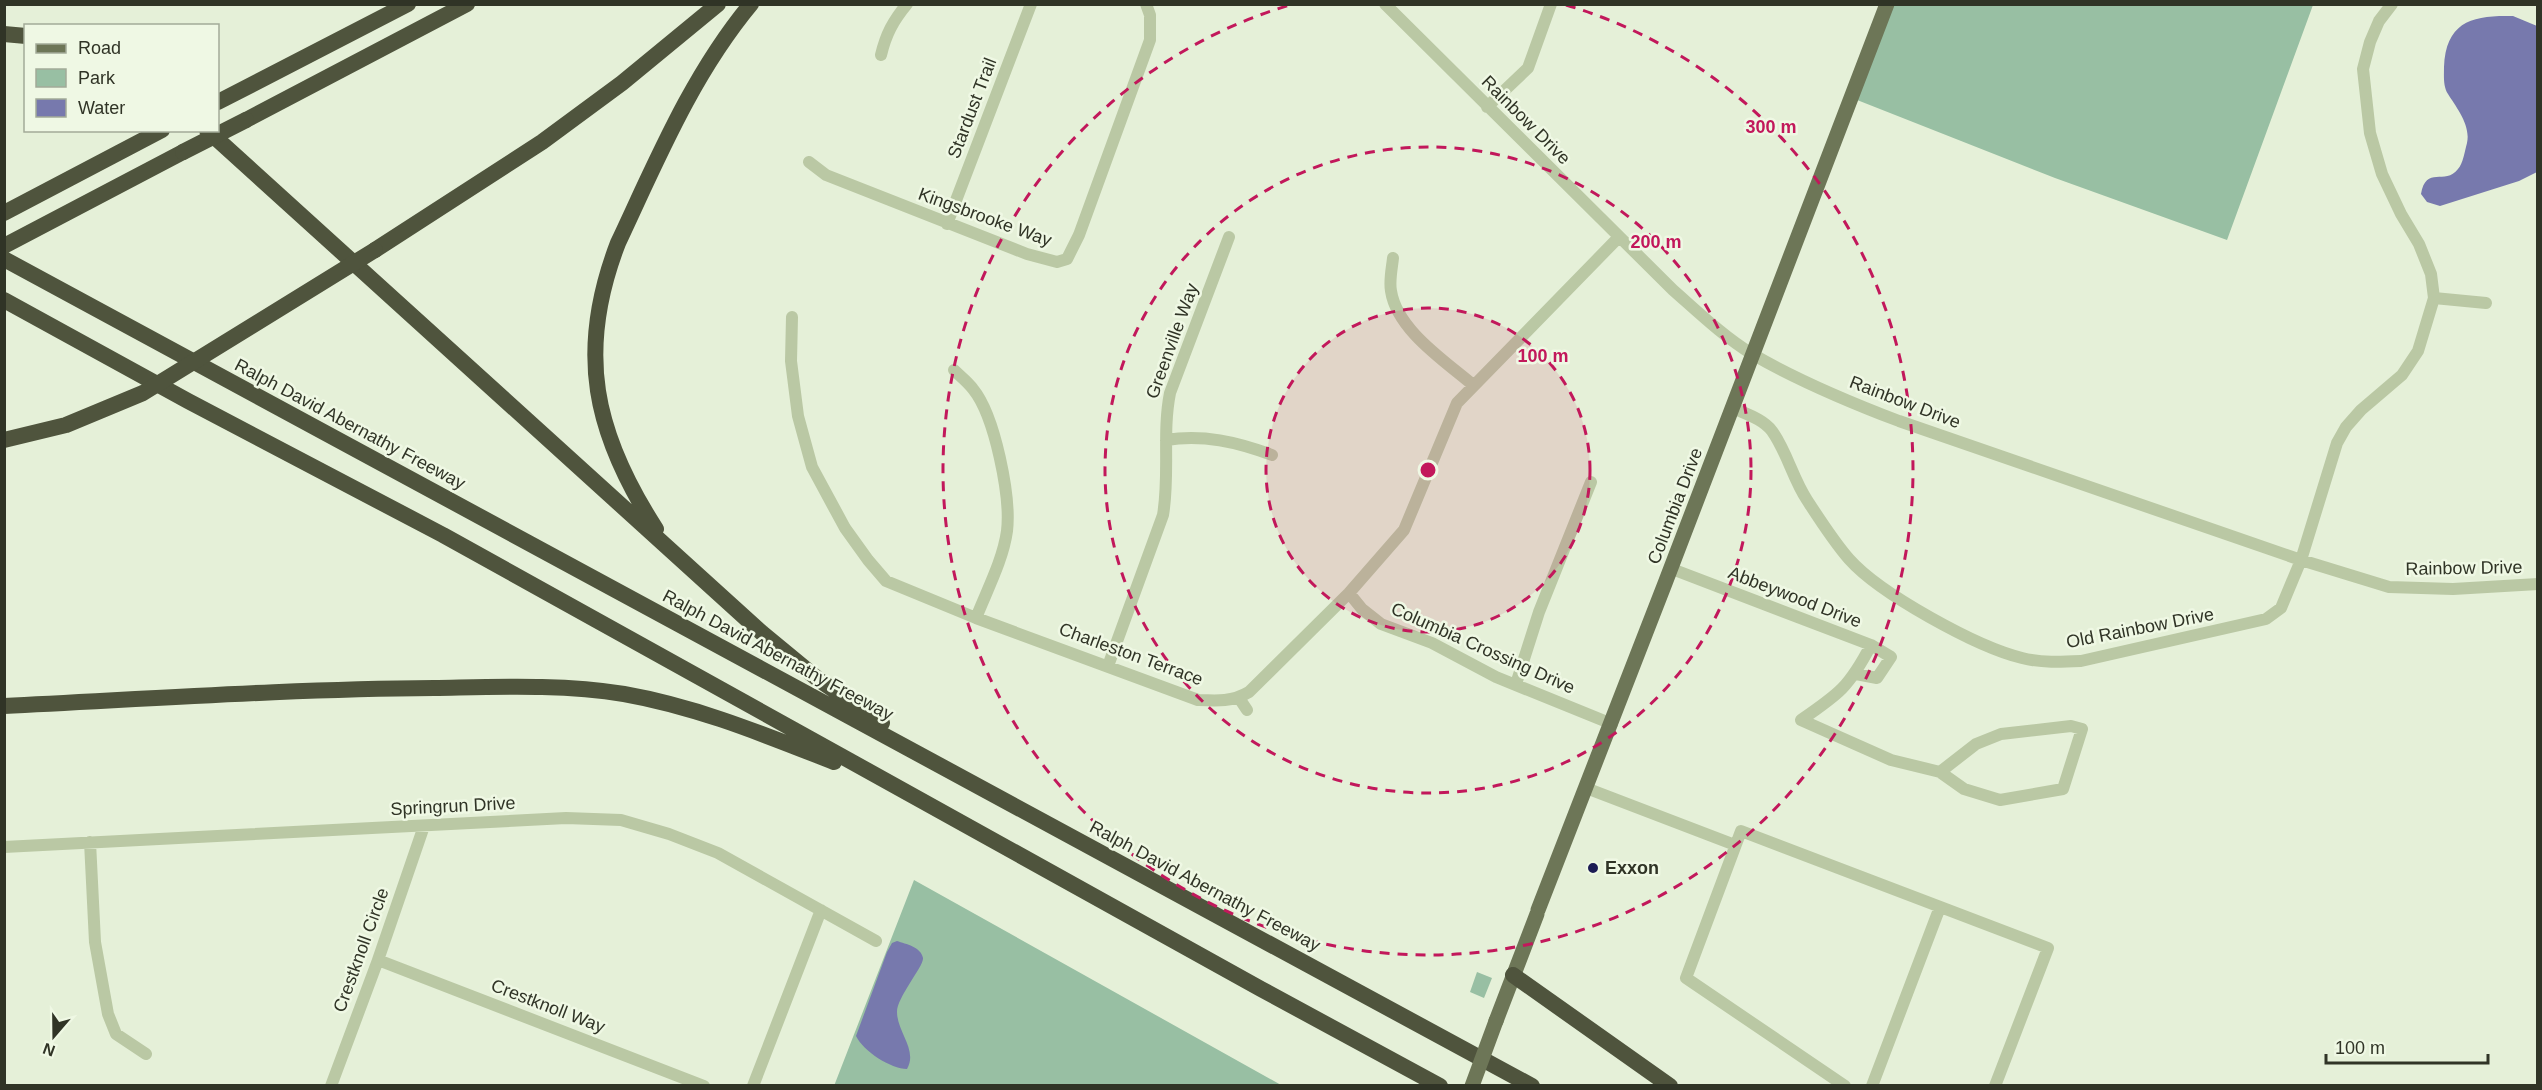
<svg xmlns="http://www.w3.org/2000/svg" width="2542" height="1090" font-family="Arial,sans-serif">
  <rect width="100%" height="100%" fill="#e5f0d8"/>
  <path fill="#98bfa3" d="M1890 5H2313L2227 240 2055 178 1852 98Z
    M914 880 1281 1085 834 1086Z
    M1477 972 1492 978 1484 998 1470 992Z"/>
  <path fill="#7779ad" d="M2513 16 2537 26V172L2519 181 2440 206 2427 202 2421 194C2426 165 2445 186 2458 169 2463 164 2465 150 2467 143 2471 125 2456 107 2448 94 2443 86 2444 76 2444 67 2446 21 2473 15 2513 16Z
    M897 941C906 944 921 947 923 958 924 966 897 997 897 1012 897 1032 918 1050 907 1069 891 1069 863 1051 856 1036L887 952 892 943Z"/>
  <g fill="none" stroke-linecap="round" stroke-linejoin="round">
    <path stroke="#bac8a4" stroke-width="12" d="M1385 4 1673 290C1698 312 1724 337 1752 354 1799 381 1849 402 1899 421L2301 560 2389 587 2453 589 2538 584
      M881 55C886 34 893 21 907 4
      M1487 107 1528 68 1551 4
      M809 162 826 175 1027 254 1057 262 1067 259 1079 235 1150 40V15L1146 4
      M947 224 1031 4
      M1393 258C1392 268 1389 281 1391 291 1397 330 1445 361 1473 385
      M2434 298 2486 303
      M792 317 791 361 798 416 812 467 845 528 868 560 886 581 976 618 1198 700C1217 701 1232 702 1249 692L1349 593 1404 530 1457 403 1618 238
      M954 370C960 376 968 382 973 389 995 416 1011 497 1007 531 1003 560 987 590 976 618
      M1733 408C1746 414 1763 419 1772 431 1787 452 1793 479 1807 500 1820 520 1834 542 1849 559 1880 594 1977 647 2022 658 2042 663 2061 662 2081 661L2266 619 2281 608 2301 560 2337 443 2346 427 2361 410 2402 375 2418 351 2434 298 2431 274 2419 244 2401 214 2382 174 2370 133 2363 69 2370 42 2379 21 2392 4
      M1166 440C1203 434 1237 442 1272 455
      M1672 569 1871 645C1849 687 1839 694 1801 720L1891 760 1940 772 1964 789 2000 800 2063 789 2082 729 2071 726 2001 734 1976 744 1940 772
      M1349 593 1362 609 1381 624 1432 643 1496 677 1612 724
      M1108 666 1163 515C1170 474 1162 433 1170 393L1229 237
      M1856 674 1877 678 1891 657 1871 645
      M1516 684 1539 612 1591 482
      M1239 698 1247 710
      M1586 788 1735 845
      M90 842 95 942 108 1014 116 1034 146 1054
      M4 847 566 818 621 820 669 834 718 853 876 941
      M378 960 704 1086
      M331 1086 378 960 424 826
      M753 1086 821 910
      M1845 1086 1686 978 1741 831 2048 948 1995 1086
      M1872 1086 1940 907"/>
    <path stroke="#6d7657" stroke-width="15" d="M1538 910C1657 609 1770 306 1887 4
      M1496 1021 1537 914"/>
    <path stroke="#4f543d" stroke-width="16" d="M4 34 26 36
      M218 102 408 4
      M246 120 467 4
      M207 130 762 633 819 680 882 723
      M4 213 162 130
      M4 246 183 152
      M375 250 542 142 622 83 718 4
      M4 259 1532 1086
      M4 300 188 401 443 535 1261 989 1440 1086
      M656 529C594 433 576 352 618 243 657 160 692 75 751 4
      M4 706C148 699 291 689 434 688 497 687 562 684 624 694 698 707 765 735 834 762
      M1513 975 1670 1086"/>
    <path stroke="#6d7657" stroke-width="15" d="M1472 1086 1496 1021"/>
    <path stroke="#4f543d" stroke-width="16" d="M183 152 246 120
      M4 440 66 425 143 393 375 250"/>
  </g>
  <circle cx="1428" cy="470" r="162" fill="#c2185b" fill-opacity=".12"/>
  <g fill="none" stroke="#c2185b" stroke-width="3" stroke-dasharray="10 8">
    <circle cx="1428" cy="470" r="162"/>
    <circle cx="1428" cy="470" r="323"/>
    <path d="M1566 5A485 485 0 1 1 1290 5"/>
  </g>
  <circle fill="#1c1c54" stroke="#eff8e4" stroke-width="2" cx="1593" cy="868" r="6"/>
  <g text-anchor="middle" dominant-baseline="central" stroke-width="5" stroke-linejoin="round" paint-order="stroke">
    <g font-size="18" fill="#303426" stroke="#eff8e4">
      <text transform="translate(972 108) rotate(-69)">Stardust Trail</text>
      <text transform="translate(1526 120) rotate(45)">Rainbow Drive</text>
      <text transform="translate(985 217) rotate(20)">Kingsbrooke Way</text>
      <text transform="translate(1172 341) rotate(-70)">Greenville Way</text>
      <text transform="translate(1905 402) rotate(21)">Rainbow Drive</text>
      <text transform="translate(350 424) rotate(28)">Ralph David Abernathy Freeway</text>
      <text transform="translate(1675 506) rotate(-69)">Columbia Drive</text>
      <text transform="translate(2464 568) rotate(-1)">Rainbow Drive</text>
      <text transform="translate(1795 597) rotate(21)">Abbeywood Drive</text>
      <text transform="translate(2140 628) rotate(-11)">Old Rainbow Drive</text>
      <text transform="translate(1483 648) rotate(24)">Columbia Crossing Drive</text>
      <text transform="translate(1131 654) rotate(20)">Charleston Terrace</text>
      <text transform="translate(778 655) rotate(28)">Ralph David Abernathy Freeway</text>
      <text transform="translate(453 806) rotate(-3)">Springrun Drive</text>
      <text transform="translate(1205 886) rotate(28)">Ralph David Abernathy Freeway</text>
      <text transform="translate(361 950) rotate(-70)">Crestknoll Circle</text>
      <text transform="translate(548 1006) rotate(21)">Crestknoll Way</text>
    </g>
    <g font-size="18" font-weight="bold" fill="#303426" stroke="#eff8e4" text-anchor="start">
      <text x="1605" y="868">Exxon</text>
    </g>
  </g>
  <circle cx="1428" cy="470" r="9" fill="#c2185b" stroke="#eff8e4" stroke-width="3"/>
  <g font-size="18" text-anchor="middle" font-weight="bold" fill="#c2185b" stroke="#eff8e4" stroke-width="5" stroke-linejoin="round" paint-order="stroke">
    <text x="1771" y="133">300 m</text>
    <text x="1656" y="248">200 m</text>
    <text x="1543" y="362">100 m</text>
  </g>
  <rect width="2542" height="1090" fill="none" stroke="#303426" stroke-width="12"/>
  <rect x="24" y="24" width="195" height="108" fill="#eff8e4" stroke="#a3aa98" stroke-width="1.5"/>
  <rect x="36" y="44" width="30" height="9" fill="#6d7657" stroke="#a3aa98" stroke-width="1.5"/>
  <text x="78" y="54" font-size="18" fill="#303426">Road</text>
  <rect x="36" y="69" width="30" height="18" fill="#98bfa3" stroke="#a3aa98" stroke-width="1.5"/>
  <text x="78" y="84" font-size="18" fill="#303426">Park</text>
  <rect x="36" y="99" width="30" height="18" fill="#7779ad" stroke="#a3aa98" stroke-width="1.5"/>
  <text x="78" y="114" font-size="18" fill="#303426">Water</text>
  <g transform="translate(54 1036) rotate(200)" stroke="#eff8e4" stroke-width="4.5" paint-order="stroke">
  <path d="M0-4.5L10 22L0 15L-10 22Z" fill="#303426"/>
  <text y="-9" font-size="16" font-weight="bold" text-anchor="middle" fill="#303426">N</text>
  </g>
  <path d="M2326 1054v9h162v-9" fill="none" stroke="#303426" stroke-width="3"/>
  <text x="2335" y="1054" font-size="18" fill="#303426" stroke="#eff8e4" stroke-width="4.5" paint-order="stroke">100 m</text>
</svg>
